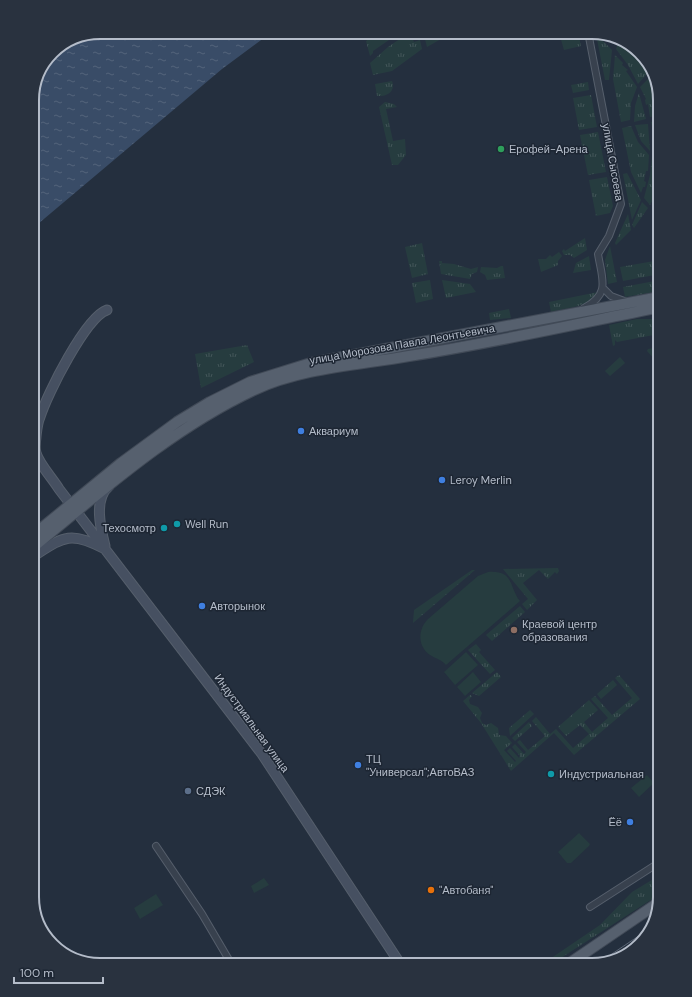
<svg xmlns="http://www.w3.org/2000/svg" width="692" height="997" font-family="'DM Sans',sans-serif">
  <defs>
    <pattern id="grass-tufts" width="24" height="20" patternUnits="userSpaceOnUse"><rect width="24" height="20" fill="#263c3f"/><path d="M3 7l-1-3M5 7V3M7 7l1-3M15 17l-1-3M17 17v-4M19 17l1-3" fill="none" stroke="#435659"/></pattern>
    <pattern id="water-ripples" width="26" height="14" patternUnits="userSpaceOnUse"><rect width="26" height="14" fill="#394c67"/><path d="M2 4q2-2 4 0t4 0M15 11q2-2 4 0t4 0" fill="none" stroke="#53647b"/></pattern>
  </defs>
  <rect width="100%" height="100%" fill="#242f3e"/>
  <path fill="url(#grass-tufts)" d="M378 32H395L388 38 389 40 373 51V53L370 56 366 41Z
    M410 32 414 42 420 40 422 49 392 71 373 75 370 63 388 47Z
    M430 32H442L441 39 427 47 425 39 431 35Z
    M547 32H578L581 46 564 50 560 36Z
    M596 34 612 50 609 80H605Z
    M619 40 634 52 647 66V74L638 84 628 65 616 49Z
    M615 55 623 63 622 65 628 70 626 71 637 87 631 103 630 120 621 122 613 79Z
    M650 77 655 80 660 100V116L650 117 648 104 646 105 645 100 646 99 640 87Z
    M392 81C396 91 387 97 377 96L375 84Z
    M588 82 589 90 573 93 571 85Z
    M639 93 646 119 634 122 635 106Z
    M591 95 597 127 579 130 573 98Z
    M385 102 394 104 397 107 386 109 393 141 405 139 406 155 398 165H392L379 107Z
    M660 121V158L653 154 655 140H653V136L655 135 654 127H652L651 122Z
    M648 124 650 151 641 141 635 125Z
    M631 126 638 142 649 155 648 171H646L644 181 646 182 645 187H643L641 193 631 172 622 128Z
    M598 132 606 172 588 175 580 135Z
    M652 156 660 161V187L650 205 644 198 650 175Z
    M627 173 641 200 632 220 623 174Z
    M607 177 613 206 610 213 596 216 589 180Z
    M642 202 648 208 634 228 632 225Z
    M628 214 631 230 616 245 615 243Z
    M585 238 587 250 574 258 570 255H564L562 251 564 249 565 251Z
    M422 243 428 274 412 278 405 247Z
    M610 246 617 282 608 284 605 260Z
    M559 252 562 256 558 261V265L541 272 538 259H546L550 255 552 257Z
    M589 256 591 270 573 273 576 263Z
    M660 260V274L623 281 620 267Z
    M439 261H442V263L454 264 471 269 478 267 477 272 472 274 470 279 441 274Z
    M501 266H503L505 278 487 280 485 275 480 272 481 267 497 268Z
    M430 280 433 299 416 303 412 283Z
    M442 280 470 284 476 292 446 298Z
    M660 280V291L625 297 623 287Z
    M598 292C591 307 566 308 551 312L549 302Z
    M509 309 511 318 490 320 489 313Z
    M637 319H660L659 334 617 342 615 340V345L613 346 609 325Z
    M247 345 254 362 201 388 195 354Z
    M660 347V359L657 362 647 351 648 349Z
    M620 357 625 363 610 376 605 371Z
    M558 568 559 571 557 574 555 572 548 579 539 570 523 583 537 600 527 610 522 604 528 599 503 569Z
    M472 570H475L413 623 414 610Z
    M520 606 525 612 492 641 486 635Z
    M476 644 481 650 479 652 495 670 490 674 468 650Z
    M497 672 501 677 479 696 472 693Z
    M619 675 640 699 574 755 554 733 511 771 481 723 463 701 470 695 472 696 469 700 470 704 478 707 482 713 480 718 482 723 486 725 491 723 498 728 499 735 506 736 512 743 504 750 515 762 516 761 507 751 510 748 519 758 520 756 512 747 515 744 524 754 526 752 517 742 520 740 528 750 545 736 532 721 536 717 550 734 556 729 573 748 589 734 580 725 566 736 558 727 589 700 598 710 584 722 592 732 608 718 591 699 595 696 612 715 632 698 615 678Z
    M613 680 617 685 601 699 597 694Z
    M530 710 534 714 510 736 509 728Z
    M529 722 532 726 515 741 512 738Z
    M660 875V894L550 965H541L600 925 632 892Z"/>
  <path fill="#263c3f" d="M488 572C515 570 509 588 520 601L446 665C441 659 436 659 430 655 417 646 418 629 428 619L478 576Z
    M466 652 478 665 455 685 444 672Z
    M473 672 481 682 465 696 457 687Z
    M647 775 654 783 639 797 631 788Z
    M579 833 590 844 589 846 571 863H567L558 852Z
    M264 878 269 885 254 893 251 886Z
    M156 894 163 905 140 919 134 908Z"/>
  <path fill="url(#water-ripples)" d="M100 32H272L222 69 32 229V96L39 70 55 49Z"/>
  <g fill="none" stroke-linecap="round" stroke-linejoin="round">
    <defs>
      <path id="street" d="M603 288 611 296 627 302
        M584 308C611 294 602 279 598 254L609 236 621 204 588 32
        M156 846 202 914 232 965
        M590 907 660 862"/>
      <path id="secondary" d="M107 310C86 317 47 394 40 417 37 423 34 447 36 453 39 464 53 479 59 489L262 754 401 965
        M105 546C101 530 93 499 109 486
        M32 557C62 538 69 530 103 548"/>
      <path id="primary" d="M32 536 121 463 177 422 210 402 250 382 311 363 660 297
        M32 548C102 491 171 429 254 390 301 368 358 365 409 356 493 343 576 324 660 307
        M567 965 658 903"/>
    </defs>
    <use href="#street" stroke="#565f6c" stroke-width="8"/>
    <use href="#secondary" stroke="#565f6c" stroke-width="11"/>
    <use href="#primary" stroke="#414a57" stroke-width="12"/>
    <use href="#street" stroke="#38414e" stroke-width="6"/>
    <use href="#secondary" stroke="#465061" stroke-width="9"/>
    <use href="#primary" stroke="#56606e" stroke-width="10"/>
    <path stroke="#5a6575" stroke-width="1" d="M597 964 652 927"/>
  </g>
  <circle fill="#2e9e5b" stroke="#1d2633" stroke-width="1.5" cx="501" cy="149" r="4"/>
  <g fill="#3f7fe0" stroke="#1d2633" stroke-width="1.5">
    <circle cx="301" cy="431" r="4"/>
    <circle cx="442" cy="480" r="4"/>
    <circle cx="202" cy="606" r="4"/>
    <circle cx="358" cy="765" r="4"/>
    <circle cx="630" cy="822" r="4"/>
  </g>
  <g fill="#0f9aa8" stroke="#1d2633" stroke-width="1.5">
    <circle cx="177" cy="524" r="4"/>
    <circle cx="164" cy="528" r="4"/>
    <circle cx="551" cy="774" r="4"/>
  </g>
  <circle fill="#8d6e63" stroke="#1d2633" stroke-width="1.5" cx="514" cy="630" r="4"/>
  <circle fill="#5c6f8a" stroke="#1d2633" stroke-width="1.5" cx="188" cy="791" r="4"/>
  <circle fill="#e8710a" stroke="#1d2633" stroke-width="1.5" cx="431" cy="890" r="4"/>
  <g text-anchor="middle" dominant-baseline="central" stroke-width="3" stroke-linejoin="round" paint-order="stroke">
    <g font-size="11" fill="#b4bcc9" stroke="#1d2633" text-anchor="start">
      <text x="509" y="149">Ерофей-Арена</text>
      <text x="309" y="431">Аквариум</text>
      <text x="450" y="480">Leroy Merlin</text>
      <text x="185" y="524">Well Run</text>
      <text x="156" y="528" text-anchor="end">Техосмотр</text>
      <text x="210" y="606">Авторынок</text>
      <text x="522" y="624">Краевой центр<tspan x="522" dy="13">образования</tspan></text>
      <text x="366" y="759">ТЦ<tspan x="366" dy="13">"Универсал";АвтоВАЗ</tspan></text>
      <text x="559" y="774">Индустриальная</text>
      <text x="196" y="791">СДЭК</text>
      <text x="622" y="822" text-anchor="end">Ёё</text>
      <text x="439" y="890">"Автобаня"</text>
    </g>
    <g font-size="11" fill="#b4bcc9" stroke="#1d2633">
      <text transform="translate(613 162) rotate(80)">улица Сысоева</text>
      <text transform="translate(402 344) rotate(-10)">улица Морозова Павла Леонтьевича</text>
      <text transform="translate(252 723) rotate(54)">Индустриальная улица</text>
    </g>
  </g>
  <path d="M0 0H692V997H0ZM100 39H592A61 61 0 0 1 653 100V897A61 61 0 0 1 592 958H100A61 61 0 0 1 39 897V100A61 61 0 0 1 100 39Z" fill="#29323f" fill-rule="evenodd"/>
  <path fill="none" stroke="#b4bcc9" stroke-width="2" d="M100 39H592A61 61 0 0 1 653 100V897A61 61 0 0 1 592 958H100A61 61 0 0 1 39 897V100A61 61 0 0 1 100 39Z"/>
  <path d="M14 977v6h89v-6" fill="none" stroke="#b4bcc9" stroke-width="2"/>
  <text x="20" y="977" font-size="12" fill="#b4bcc9" stroke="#1d2633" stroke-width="3" paint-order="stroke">100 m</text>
</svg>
